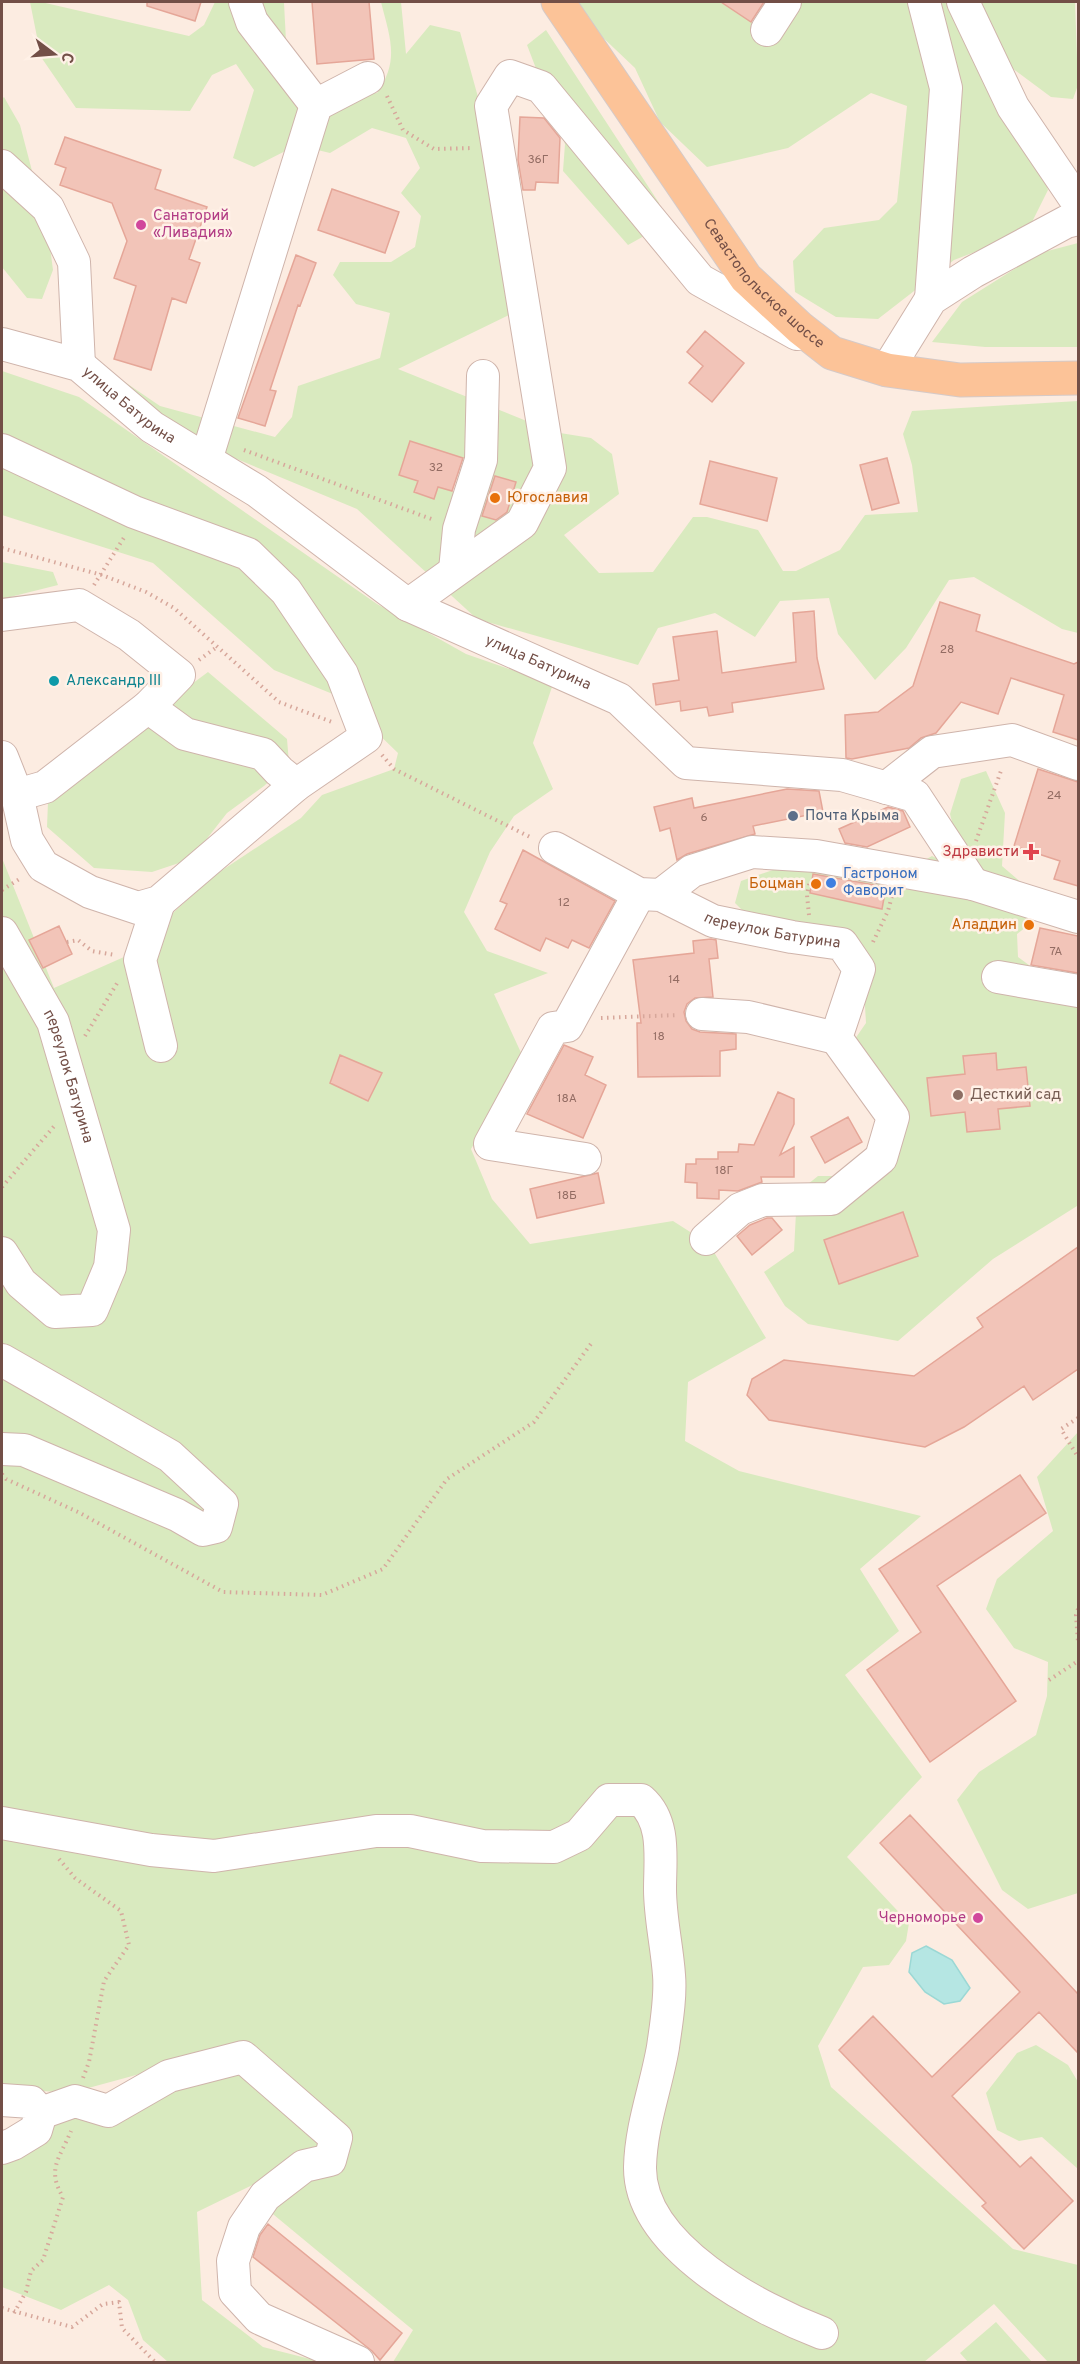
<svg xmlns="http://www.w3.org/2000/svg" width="1080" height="2364" font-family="Overpass,sans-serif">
  <rect width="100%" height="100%" fill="#fcece1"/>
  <path fill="#d9eabf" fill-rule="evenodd" d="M30 2H41L189 36 204 25 215 2H282L284 3 287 60 326 96 377 93C400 60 390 38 381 2H401L406 54 430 25 460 32 486 126 515 312 398 369 554 432 591 438 612 454 619 494 564 535 599 573 653 572 693 517H707L758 530 783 571H796L840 550 865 515 918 512 912 465 903 434 912 411 1078 401V633L1062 629 974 577 949 580 906 648 875 680 838 634 829 598 780 601 755 637 715 613 658 628 638 665 477 619 357 509 208 447 122 395 113 374 160 406 275 437 292 417 298 386 380 358 390 313 356 304 333 275 340 262H391L415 247 421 216 401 193 420 168 406 138 372 128 330 153 297 145 254 167 233 158 254 90 236 64 212 75 190 111 76 108 41 57ZM410 441 472 461 462 494 438 487 434 499 414 492 418 481 399 475Z
    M575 2H721L758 26 775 2H1075L1078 85 1073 99 1051 97 1012 68 1048 190 1027 232 954 260 878 319 836 317 795 292 793 261 824 228 879 220 897 202 907 106 871 93 788 148 707 167 660 122 635 68 596 31Z
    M546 30 659 203 662 226 628 245 563 171 565 144 527 45Z
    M4 97 20 125 48 232 53 270 42 299 27 298 2 267V99Z
    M1078 243V347H985L932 342 962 302 1040 253Z
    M2 371 79 397 377 604 466 654 553 684 533 743 553 789 514 816 490 852 464 912 487 951 548 973 494 994 523 1057 471 1149 492 1199 530 1244 673 1221 709 1244 766 1338 688 1382 685 1441 739 1471 921 1516 860 1569 899 1631 845 1675 922 1777 847 1857 909 1923 906 1941 889 1965 863 1967 818 2046 831 2087 1013 2249 1078 2265V2362H1048L994 2304 924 2362H393L413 2330 268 2210 344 2138 246 2045 70 2093 2 2088V858L54 988 124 957 215 875 301 818 322 795 394 769 398 753 340 697 274 670 153 563 2 515Z
    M2 562 53 572 58 585 2 599Z
    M208 672 287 739 289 763 264 786 227 813 191 859 152 872 94 868 47 827 48 802 79 768Z
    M986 771 1005 813 1002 866 1051 908 1017 934 1018 957 1078 1001 1077 1206 993 1259 898 1341 808 1324 785 1306 764 1272 794 1251 797 1193 818 1176H862L903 1143 889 1108 837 1065 866 1023 862 956 760 928 735 903 741 881 793 863 887 881 932 856 965 872 950 814 961 779ZM995 1053 997 1070 1026 1067 1030 1106 998 1109 1000 1129 968 1132 965 1112 931 1116 965 1074 964 1056Z
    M1078 1432V1893L1028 1909 1002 1890 957 1800 979 1772 1036 1735 1047 1696 1048 1662 1014 1648 986 1609 997 1579 1053 1531 1037 1477Z
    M1036 2045 1068 2065 1078 2082V2169L1042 2137 1019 2141 997 2130 986 2093 1017 2053Z
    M241 2066 323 2135 320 2152 197 2212 202 2300 263 2347 322 2362H168L143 2340 128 2300 109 2285 61 2310 2 2287V2156L53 2118 107 2120 172 2081Z
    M996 2322 1032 2362H968L960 2353Z"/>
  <path fill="#b5e6e3" stroke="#9bd8d5" stroke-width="1.5" d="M926 1946 952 1960 970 1988 960 2001 944 2004 925 1992 909 1972 912 1953Z"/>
  <path fill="#f2c4b8" stroke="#e5a698" stroke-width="1.5" d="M147 2H201L195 21 147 6Z
    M312 2H369L374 59 317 64Z
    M721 2H764L751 22Z
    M520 117 544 118 560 138 558 183 536 182 535 190H523L518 160Z
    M65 137 161 170 155 189 207 207 189 259 200 263 186 303 172 298 151 370 114 359 136 286 114 278 127 241 112 203 60 185 66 168 55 164Z
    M332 189 399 212 385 253 318 230Z
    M296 255 316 263 300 306 298 305 270 390 276 391 265 426 238 418Z
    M705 331 744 363 712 402 689 383 703 366 687 352Z
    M410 441 463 458 452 491 438 487 434 499 414 492 418 481 399 475Z
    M887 458 899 503 872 510 860 465Z
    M710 461 777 478 767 521 700 504Z
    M495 476 516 482 507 512 496 520 482 516Z
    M940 602 980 615 976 631 1074 664 1078 662V740L1053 732 1064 695 1011 678 998 714 961 702 936 733 921 738 909 748 852 759 846 758 845 715 878 712 913 686Z
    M814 611 817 658 824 689 732 703 733 712 709 716 707 707 681 711 680 701 656 705 653 684 679 680 673 637 717 631 722 673 796 662 793 613Z
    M1038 769 1078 782V886L1054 879 1060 861 1014 846Z
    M787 789 819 791 823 812 753 826 755 834 687 854 677 860 670 828 660 831 654 807 692 798 694 808Z
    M888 807 903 811 910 827 867 847 845 843 839 829Z
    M523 850 615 901 589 948 572 940 568 948 546 938 540 951 495 929 507 904 500 901Z
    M813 874 886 887 882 909 810 893Z
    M59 926 72 954 43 968 29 940Z
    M1040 928 1078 936V973L1031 965Z
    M711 939 716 940 718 958 709 959 713 997 695 998 687 1004 684 1012 686 1021 692 1029 700 1032 736 1034V1049L720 1051V1076L638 1077 637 1023H641L633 960 694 953 693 941Z
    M564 1045 593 1057 585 1075 606 1085 583 1138 527 1114Z
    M996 1053 997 1070 1026 1067 1030 1106 998 1109 1000 1129 967 1132 965 1112 931 1116 927 1078 965 1074 963 1056Z
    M340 1055 382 1073 368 1101 330 1083Z
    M778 1092 794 1099V1124L780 1155 794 1147V1177H761L762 1182 738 1191 719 1190V1199L697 1198V1183L685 1182 686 1164H696V1159H718V1152H738L739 1144 754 1145Z
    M848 1117 862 1142 825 1163 811 1137Z
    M598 1173 604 1203 537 1218 530 1189Z
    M903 1212 918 1256 839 1284 824 1240Z
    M767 1218H772L782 1230 752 1255 737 1236 750 1225Z
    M1078 1247V1369L1033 1400 1024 1386 964 1427 925 1447 769 1420 747 1395 752 1379 784 1360 914 1376 983 1327 977 1318Z
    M1020 1475 1046 1513 937 1586 1016 1701 930 1762 867 1670 921 1632 879 1569Z
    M910 1815 1078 1994V2053L1039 2012 952 2096 1020 2167 1031 2157 1073 2201 1024 2249 982 2206 986 2203 839 2050 873 2016 932 2077 1020 1992 880 1843Z
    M268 2224 402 2333 380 2360 372 2351 253 2257 260 2235Z"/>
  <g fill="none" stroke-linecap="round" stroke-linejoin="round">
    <defs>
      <g id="minor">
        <path d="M245 2 252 22 316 105"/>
        <path d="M924 2 946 88 931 299"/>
        <path d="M963 2 1013 107 1078 203"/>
        <path d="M767 30 785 2"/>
        <path d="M2 166 48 208 74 262 79 365"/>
        <path id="s1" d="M2 344 79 365 152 427 257 491 408 605 619 699 686 763 842 775 915 796 973 884"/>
        <path d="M887 370 931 299 973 272 1066 222 1078 219"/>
        <path d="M2 450 134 512 248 554 286 591 342 674 366 737 296 785 159 902 138 908 90 892 43 866 27 840 17 795 2 757"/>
        <path d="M206 460 316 105 368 78"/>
        <path d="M455 570 459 529 481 460 483 376"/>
        <path d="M408 605 522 523 550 468 491 106 510 76 541 87 700 280 797 334"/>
        <path d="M2 615 79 605 129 635 179 675 148 707 185 734 263 754 279 771 296 785"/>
        <path d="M886 788 932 752 1012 740 1078 764"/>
        <path d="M17 795 45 787 148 707"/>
        <path id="s2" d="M555 848 639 894 661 895 713 921 792 937 842 944 859 969 836 1038 893 1117 881 1158 831 1199 763 1200 740 1209 706 1239"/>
        <path d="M661 895 692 871 752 852 816 856 973 884 1078 917"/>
        <path d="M159 902 140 960 161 1046"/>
        <path id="s3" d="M2 933 53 1022 114 1230 110 1267 92 1310 55 1312 21 1283 2 1253"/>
        <path d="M998 977 1078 991"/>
        <path d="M702 1014 748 1017 836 1038"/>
        <path d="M585 1159 490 1144 553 1028 567 1026 639 894"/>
        <path d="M2 1360 170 1456 222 1504 216 1527 203 1530 177 1515 24 1450 2 1449"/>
        <path d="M2 1823 151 1850 214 1856 376 1831H410L482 1846 554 1847 579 1835 609 1800H641C666 1822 660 1858 660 1889 660 1918 667 1946 669 1975 671 1997 666 2025 663 2047 656 2088 641 2125 640 2167 639 2247 759 2309 822 2333"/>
        <path d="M2 2100 31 2102 41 2113 36 2130 13 2144 2 2148"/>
        <path d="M41 2113 75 2101 108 2111 169 2076 243 2057 336 2138 330 2160 304 2166 265 2196 244 2227 233 2261 235 2292 259 2318 358 2362"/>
      </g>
      <g id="major">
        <path id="s4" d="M558 2 746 278 800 328 832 353 887 370 960 380 1078 378"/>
      </g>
    </defs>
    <use href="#minor" stroke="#cfb4ab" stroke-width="34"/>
    <use href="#major" stroke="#d5cac8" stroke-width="35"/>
    <path stroke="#d7a79b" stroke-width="4" stroke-dasharray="1.5 4.5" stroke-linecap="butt" d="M387 96 403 130 434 149 473 148
      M244 450 434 520
      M2 548 102 575 146 592 174 608 279 702 332 722
      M94 585 125 536
      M199 660 217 647
      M382 755 394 769 532 838
      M976 841 1002 768
      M2 890 21 878
      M809 915 807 895 810 880
      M67 942 78 940 92 951 115 955
      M873 942 888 911 892 896
      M601 1018 678 1015
      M85 1036 119 980
      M2 1187 56 1124
      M1078 1418 1061 1429 1078 1457
      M2 1474 6 1479 78 1512 223 1592 322 1595 383 1569 447 1479 534 1422 593 1341
      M1078 1609 1076 1615 1078 1642
      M1049 1680 1078 1661
      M59 1859 75 1878 121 1911 129 1945 104 1981 89 2062 83 2078
      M2 2308 72 2327 103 2304 119 2302 122 2328 155 2362
      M14 2313 26 2292 31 2271 43 2260 63 2197C46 2169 60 2158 71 2131"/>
    <use href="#minor" stroke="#fff" stroke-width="32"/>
    <use href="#major" stroke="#fcc398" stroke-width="33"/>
  </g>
  <g fill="#d1479c" stroke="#fff1e7" stroke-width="2">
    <circle cx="141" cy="225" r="6"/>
    <circle cx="978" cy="1918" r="6"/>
  </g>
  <g fill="#e8710a" stroke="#fff1e7" stroke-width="2">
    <circle cx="495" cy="498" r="6"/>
    <circle cx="816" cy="884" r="6"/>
    <circle cx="1029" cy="925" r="6"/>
  </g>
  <circle fill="#0f9aa8" stroke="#fff1e7" stroke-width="2" cx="54" cy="681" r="6"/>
  <circle fill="#5c6f8a" stroke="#fff1e7" stroke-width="2" cx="793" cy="816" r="6"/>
  <path fill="#e0444e" stroke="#fff1e7" stroke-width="2" d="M1028 843h6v6h6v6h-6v6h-6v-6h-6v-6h6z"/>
  <circle fill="#3f7fe0" stroke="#fff1e7" stroke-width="2" cx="831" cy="883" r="6"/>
  <circle fill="#8d6e63" stroke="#fff1e7" stroke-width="2" cx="958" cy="1095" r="6"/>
  <g text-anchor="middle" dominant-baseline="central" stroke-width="5" stroke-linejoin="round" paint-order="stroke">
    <g font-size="12" fill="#936c63">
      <text x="538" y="160">36Г</text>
      <text x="436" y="468">32</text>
      <text x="947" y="650">28</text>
      <text x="1054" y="796">24</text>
      <text x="704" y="818">6</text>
      <text x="564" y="903">12</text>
      <text x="1056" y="952">7А</text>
      <text x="674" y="980">14</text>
      <text x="659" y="1037">18</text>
      <text x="567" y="1099">18А</text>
      <text x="724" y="1171">18Г</text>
      <text x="567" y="1196">18Б</text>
    </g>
    <g font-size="15" fill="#b23c85" stroke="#fff1e7" text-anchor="start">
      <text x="153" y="216">Санаторий<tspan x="153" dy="17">«Ливадия»</tspan></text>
      <text x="966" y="1918" text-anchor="end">Черноморье</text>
    </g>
    <g font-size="15" fill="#734f47" stroke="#fff1e7">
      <text stroke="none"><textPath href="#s4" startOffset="350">Севастопольское шоссе</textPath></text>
      <text stroke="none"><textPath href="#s1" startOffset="144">улица Батурина</textPath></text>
      <text stroke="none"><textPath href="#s1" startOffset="630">улица Батурина</textPath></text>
      <text stroke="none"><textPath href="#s2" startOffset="236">переулок Батурина</textPath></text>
      <text stroke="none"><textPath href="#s3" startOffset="159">переулок Батурина</textPath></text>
    </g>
    <g font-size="15" fill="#c56008" stroke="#fff1e7" text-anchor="end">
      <text x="507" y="498" text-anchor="start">Югославия</text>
      <text x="804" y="884">Боцман</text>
      <text x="1017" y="925">Аладдин</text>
    </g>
    <g font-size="15" fill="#0d838f" stroke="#fff1e7" text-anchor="start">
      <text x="66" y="681">Александр III</text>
    </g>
    <g font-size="15" fill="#4e5e75" stroke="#fff1e7" text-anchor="start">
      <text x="805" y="816">Почта Крыма</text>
    </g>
    <g font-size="15" fill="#be3a42" stroke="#fff1e7" text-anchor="end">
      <text x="1019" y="852">Здрависти</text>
    </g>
    <g font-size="15" fill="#366cbe" stroke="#fff1e7" text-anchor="start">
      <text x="843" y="874">Гастроном<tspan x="843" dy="17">Фаворит</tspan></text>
    </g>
    <g font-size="15" fill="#785e54" stroke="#fff1e7" text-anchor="start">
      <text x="970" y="1095">Десткий сад</text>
    </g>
  </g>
  <rect width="1080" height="2364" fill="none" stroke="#734f47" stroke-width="6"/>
  <g transform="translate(54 54) rotate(106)" stroke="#fff1e7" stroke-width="4.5" paint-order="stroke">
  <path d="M0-4.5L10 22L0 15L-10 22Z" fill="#734f47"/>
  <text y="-9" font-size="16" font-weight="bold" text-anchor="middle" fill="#734f47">С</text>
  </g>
</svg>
